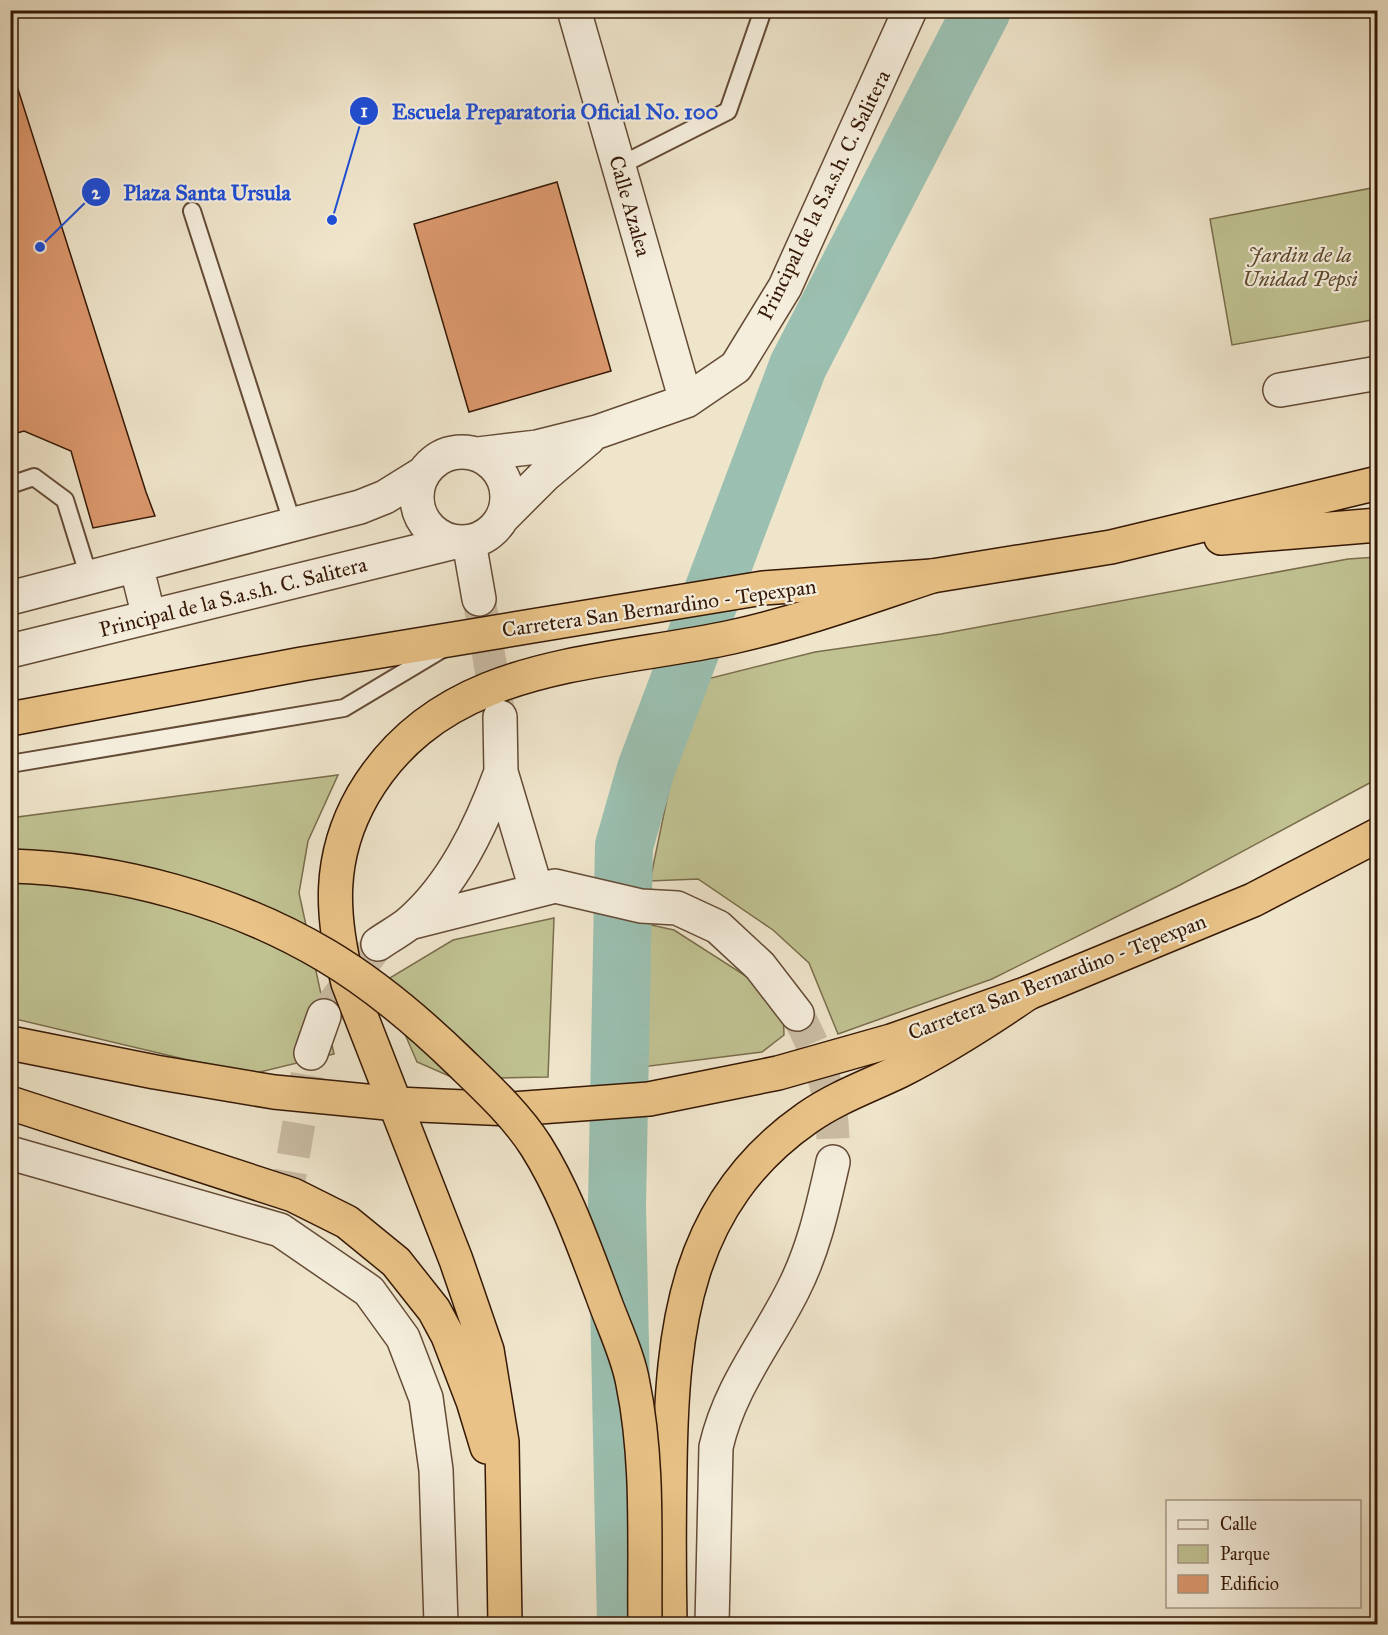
<svg xmlns="http://www.w3.org/2000/svg" width="1388" height="1635" font-family="'IM FELL Great Primer',serif">
  <rect width="100%" height="100%" fill="#efe5cb"/>
  <filter id="stains"><feTurbulence type="fractalNoise" baseFrequency=".00333" numOctaves="4"/><feColorMatrix values="0 0 0 0 .2 0 0 0 0 .09 0 0 0 0 .02 0 0 0 .5 -.17"/></filter>
  <radialGradient id="worn" r=".72"><stop offset=".6" stop-color="#630" stop-opacity="0"/><stop offset="1" stop-color="#630" stop-opacity=".3"/></radialGradient>
  <path fill="#c0c292" stroke="#7a6d4c" stroke-width="1.5" d="M1377 187V319L1232 345 1210 219Z
    M1377 557V779L1180 885 992 979 838 1034 809 963 773 930 698 879 650 881 691 683 815 652 941 634 1348 559Z
    M338 775 308 841 299 893 334 1054 256 1073 188 1060 11 1018 10 818Z
    M554 918 548 1077 456 1079 417 1062 398 1018 388 979 453 940Z
    M642 923 674 930 760 985 783 1009 784 1035 762 1052 642 1067Z"/>
  <g fill="none" stroke-linecap="round" stroke-linejoin="round">
    <path stroke="#9bc0b1" stroke-width="58" d="M626 1624 617 1205 624 846 646 769 798 366 982 10"/>
  </g>
  <path fill="#dc986d" stroke="#351805" stroke-width="1.5" d="M10 64 146 492 155 516 93 528 71 451 24 431 10 435Z
    M557 182 611 371 469 412 414 224Z"/>
  <g fill="none" stroke-linecap="round" stroke-linejoin="round">
    <path stroke="#cabca3" stroke-width="33" stroke-dasharray="33 16" stroke-linecap="butt" d="M479 599 499 715
      M797 1014C824 1061 835 1108 833 1162
      M324 1016 378 944
      M285 1204 311 1053"/>
    <defs>
      <path id="service" d="M619 166 728 111 763 10
        M192 211 293 525
        M10 485 34 477 65 500 89 577
        M10 764 344 708 441 650"/>
      <path id="minor" d="M574 10 686 401
        M1280 390 1378 373
        M417 497a45 45 0 1 1 90 0a45 45 0 1 1-90 0Z
        M478 454 537 447 597 432 686 401 736 367 785 287 910 10
        M503 517 545 475 589 438
        M469 542 479 599
        M136 565 149 617
        M10 598 360 507 385 497 422 474
        M10 651 455 542
        M500 717 501 772 536 889
        M409 923 555 886 641 906 677 908 718 927 760 966 797 1014
        M378 944C388 937 399 931 408 924 453 886 481 826 501 772
        M311 1053 324 1016
        M10 1153 280 1230 369 1291 403 1338 426 1398 436 1470 441 1624
        M712 1624 716 1447C730 1386 766 1344 793 1290 814 1249 823 1206 833 1162"/>
      <path id="trunk" d="M1221 538 1378 525
        M10 719 302 664 763 588 932 576 1111 547 1378 483
        M10 1043 155 1072 274 1092 397 1104 512 1109 649 1099 778 1073 891 1041 1028 993 1253 900 1378 835"/>
      <path id="motorway" d="M10 1103 293 1195 347 1222 396 1262 434 1310 448 1336 473 1401 487 1447
        M505 1624 502 1442 487 1350 456 1260 348 983C331 916 327 858 363 795 442 660 597 666 732 637 800 622 866 598 932 576
        M670 1624C669 1571 669 1518 670 1465 672 1328 685 1203 807 1118 835 1098 869 1086 900 1071 945 1048 987 1021 1028 993"/>
    </defs>
    <use href="#service" stroke="#644b36" stroke-width="20"/>
    <use href="#minor" stroke="#644b36" stroke-width="36"/>
    <use href="#trunk" stroke="#351805" stroke-width="36"/>
    <use href="#motorway" stroke="#351805" stroke-width="36"/>
    <use href="#service" stroke="#f5eedd" stroke-width="16"/>
    <use href="#minor" stroke="#f5eedd" stroke-width="33"/>
    <use href="#trunk" stroke="#e8c286" stroke-width="33"/>
    <use href="#motorway" stroke="#e8c286" stroke-width="33"/>
    <defs>
      <path id="motorway-bridge" d="M10 866C118 869 232 900 325 955 374 984 421 1024 461 1063 487 1088 517 1116 536 1146 565 1192 583 1244 602 1294 612 1323 628 1354 633 1384 649 1462 644 1545 645 1624"/>
    </defs>
    <use href="#motorway-bridge" stroke="#351805" stroke-width="36" stroke-linecap="butt"/>
    <use href="#motorway-bridge" stroke="#e8c286" stroke-width="33"/>
  </g>
  <g text-anchor="middle" dominant-baseline="central" stroke-width="4.5" stroke-linejoin="round" paint-order="stroke">
    <g font-size="21" fill="#351805" stroke="#f5eedd">
      <text transform="translate(824 195) rotate(-64)">Principal de la S.a.s.h. C. Salitera</text>
      <text transform="translate(630 206) rotate(74)">Calle Azalea</text>
      <text transform="translate(233 597) rotate(-14)">Principal de la S.a.s.h. C. Salitera</text>
      <text transform="translate(659 608) rotate(-8)">Carretera San Bernardino - Tepexpan</text>
      <text transform="translate(1057 977) rotate(-21)">Carretera San Bernardino - Tepexpan</text>
    </g>
    <g font-size="21" font-style="italic" fill="#5f4b2f" stroke="#f5eedd">
      <text x="1300" y="255">Jardin de la<tspan x="1300" dy="24">Unidad Pepsi</tspan></text>
    </g>
  </g>
  <path fill="none" stroke="#1d4ed8" stroke-width="2" d="M332 220L364 111M40 247L96 192"/>
  <g fill="#1d4ed8" stroke="#f5eedd" stroke-width="2">
    <circle cx="332" cy="220" r="6"/>
    <circle cx="40" cy="247" r="6"/>
    <circle cx="364" cy="111" r="15"/>
    <circle cx="96" cy="192" r="15"/>
  </g>
  <g font-size="18" text-anchor="middle" font-weight="bold" fill="#fff">
    <text x="364" y="117">1</text>
    <text x="96" y="199">2</text>
  </g>
  <g font-size="22" text-anchor="middle" font-weight="bold" fill="#1d4ed8" stroke="#f5eedd" stroke-width="4.5" stroke-linejoin="round" paint-order="stroke">
    <text x="555" y="119">Escuela Preparatoria Oficial No. 100</text>
    <text x="207" y="200">Plaza Santa Ursula</text>
  </g>
  <rect width="1388" height="1635" fill="none" stroke="#efe5cb" stroke-width="36"/>
  <rect x="12" y="12" width="1364" height="1611" fill="none" stroke="#351805" stroke-width="3"/>
  <rect x="18" y="18" width="1352" height="1599" fill="none" stroke="#351805" stroke-width="1.5"/>
  <rect x="1166" y="1500" width="195" height="108" fill="#f5eedd" stroke="#a89887" stroke-width="1.5"/>
  <rect x="1178" y="1520" width="30" height="9" fill="#f5eedd" stroke="#a89887" stroke-width="1.5"/>
  <text x="1220" y="1530" font-size="18" fill="#351805">Calle</text>
  <rect x="1178" y="1545" width="30" height="18" fill="#c0c292" stroke="#a89887" stroke-width="1.5"/>
  <text x="1220" y="1560" font-size="18" fill="#351805">Parque</text>
  <rect x="1178" y="1575" width="30" height="18" fill="#dc986d" stroke="#a89887" stroke-width="1.5"/>
  <text x="1220" y="1590" font-size="18" fill="#351805">Edificio</text>
  <rect width="100%" height="100%" filter="url(#stains)"/>
  <rect width="100%" height="100%" fill="url(#worn)"/>
</svg>
